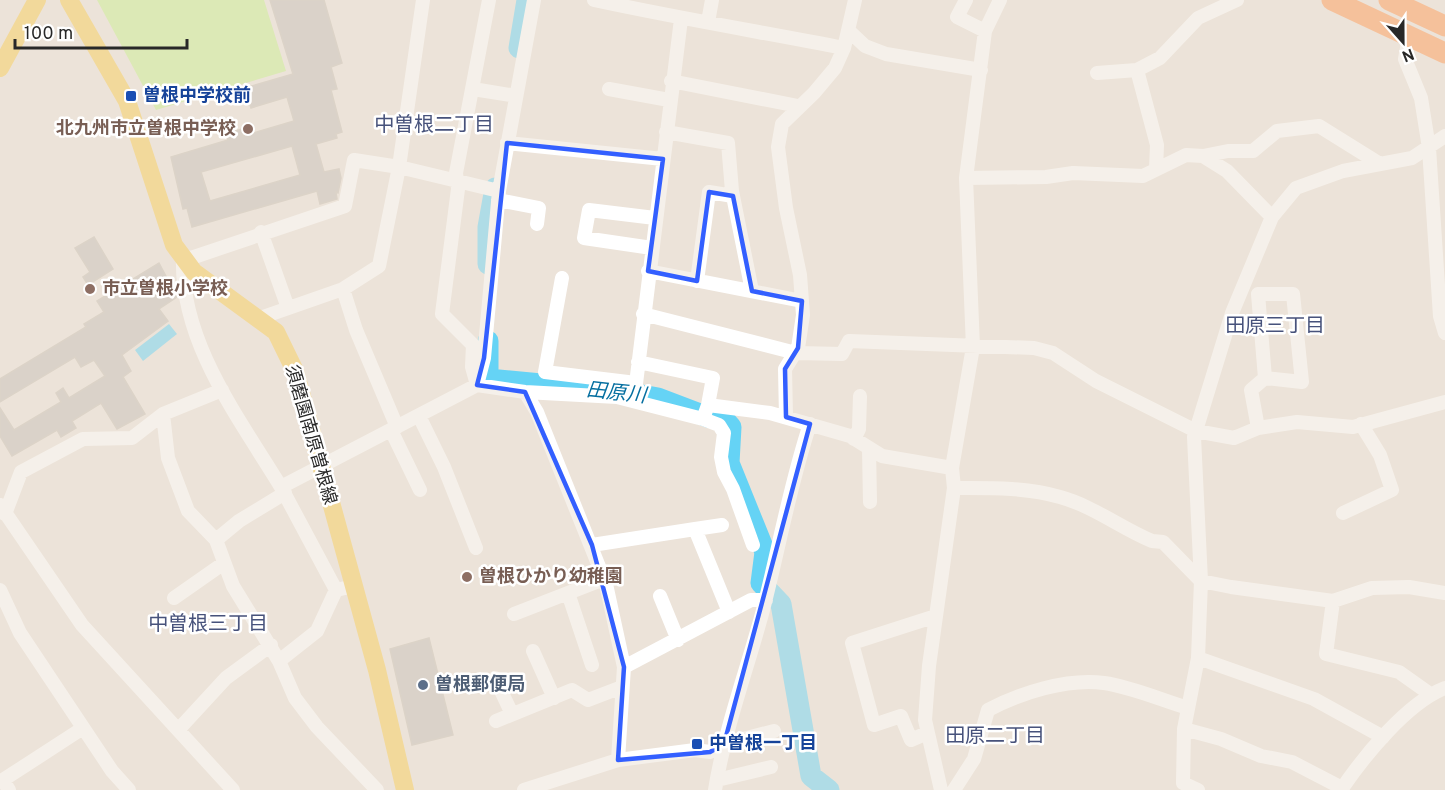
<svg xmlns="http://www.w3.org/2000/svg" width="1445" height="790" font-family="Overpass,'Noto Sans JP',sans-serif">
  <rect width="100%" height="100%" fill="#ece3d9"/>
  <path fill="#c8ef8c" d="M97 0H264L286 71 156 110Z"/>
  <path fill="#65d3f5" d="M169 324 177 334 143 361 135 350Z"/>
  <g fill="none" stroke-linecap="round" stroke-linejoin="round">
    <path stroke="#65d3f5" stroke-width="21" d="M519 48 527 0
      M488 264V227L495 188
      M488 341V379L625 392 658 398 708 417 724 419 731 427 729 463 765 552 761 583 781 604 811 776 829 790"/>
  </g>
  <path fill="#c3bdb6" stroke="#c7bfb3" stroke-width="1.5" fill-rule="evenodd" d="M270 0H324L342 63 331 67 337 89 331 90 342 132 336 134 337 138 316 144 324 172 339 169 341 178 338 193 336 192 337 199 320 204 317 191 192 227 187 208 183 209 171 157 228 140 225 134 242 129 243 136 294 121 287 97 251 108 245 88 293 74ZM292 146 300 175 210 201 201 172Z
    M94 237 113 269 88 285 83 277 90 272 75 248Z
    M159 263 177 297 159 309 168 321 122 355 131 371 123 377 145 414 117 429 101 403 72 421 76 428 61 437 57 430 12 456 0 436V408L14 430 61 402 56 393 63 388 69 398 105 376 94 360 81 367 75 357 0 402V379L86 327 84 324 104 312 97 301Z
    M429 638 453 735 412 745 390 649Z"/>
  <g fill="none" stroke-linecap="round" stroke-linejoin="round">
    <path stroke="#fff" stroke-width="14" d="M594 0C677 18 761 32 844 48
      M966 0 957 17 985 31
      M708 22 712 0
      M848 30 865 46 886 54 981 70
      M1409 37 1405 59 1421 98 1429 148 1440 316 1445 333
      M1137 70 1160 58 1198 18 1237 0
      M1097 73 1137 70 1157 145 1156 169
      M671 81 798 106
      M473 89 516 96
      M609 89 669 100
      M666 132 728 143 732 191 752 291
      M507 143 663 159
      M1203 156 1228 151H1253L1277 131 1319 126 1380 164
      M966 178 1046 177 1073 173 1143 176 1186 155 1203 156 1227 171 1272 217
      M499 191 399 167 354 160 345 206 191 258 183 257C180 342 239 418 281 487L477 385 525 392 617 397 703 419 708 405 770 413 850 436 882 456 952 468
      M498 200 539 208 537 224
      M261 232 288 308
      M652 248 584 238 589 210 655 218
      M648 271 802 301
      M562 278 545 372 636 383
      M697 281 709 192 733 196
      M343 289 356 330 397 427
      M643 314 796 353 842 354 849 341 1034 348 1053 353 1096 381 1196 431 1234 438 1258 428 1297 422 1353 427 1445 402
      M260 318 343 289 379 266 399 167 423 0
      M638 362 713 378 708 405
      M477 385 472 367 473 345 442 314 458 189 456 173 489 0
      M477 385 484 358 499 191 534 0
      M525 392 537 412 606 584 624 667 618 760
      M634 400 681 19
      M163 414 168 458 188 511 216 540 233 586 279 661 317 631 336 590 354 586
      M419 416 444 467 476 548
      M786 417 785 369 798 348 803 315 800 275 786 208 778 147 782 124 814 93 835 68 844 48 855 0
      M703 419 719 425 724 433 721 457 724 472 733 489 753 545
      M1258 428 1251 390 1265 378 1258 294H1293L1302 382 1265 378
      M391 430 420 490
      M854 439 859 429 860 396
      M869 448 870 502
      M281 487 336 590
      M954 488C988 488 1026 487 1060 497 1093 506 1121 528 1152 541L1163 542 1201 581 1231 587 1333 601 1372 588 1409 587 1445 593
      M0 505 82 625 233 790
      M1343 513 1392 490 1380 455 1361 424
      M5 514 21 472 83 439 132 438 163 414 222 390
      M695 529 722 525
      M216 540 239 521 285 493
      M592 545 695 529 729 612
      M0 590 20 633 112 771 129 790
      M568 593 592 665
      M660 596 678 640
      M174 598 224 563
      M1333 601 1326 654 1399 672 1430 694
      M514 614 604 579
      M533 651 554 698
      M1198 658 1314 699 1383 737
      M279 661 295 698 317 727 377 790
      M624 667 751 600H766
      M495 678 512 714
      M496 721 572 690 588 700 622 687
      M179 729 226 678 271 645
      M1184 729 1183 783 1198 790
      M927 733 911 740 901 716 874 725 852 643 936 616
      M717 780 771 767
      M1342 788 1292 762 1261 756 1221 739 1184 729 1198 658 1201 581 1194 437 1232 313 1272 217 1296 188 1343 171 1412 158 1445 136
      M9 790 3 780 83 728
      M524 790 618 760 695 750 710 752 724 744 774 731
      M715 790C725 728 747 670 763 610 779 548 790 484 810 424
      M941 790 925 720 929 666 954 488 952 468 973 347 966 178 985 31 1000 0
      M954 790 974 759 988 710C1020 693 1067 678 1104 683 1132 687 1161 700 1188 708
      M1341 790C1364 756 1407 703 1445 688"/>
    <path stroke="#f9cc51" stroke-width="18" d="M69 0 127 101 174 245 194 272 276 332 295 371 377 670 405 790
      M0 68 37 0"/>
    <path stroke="#ff9751" stroke-width="21" d="M1332 0 1445 53
      M1389 0 1445 26"/>
  </g>
  <path d="M0 0H1445V790H0ZM507 143 663 159 648 271 697 281 709 192 733 196 752 291 802 301 798 348 785 369 786 417 810 424 724 744 710 752 618 760 624 667 592 545 525 392 477 385 484 358Z" fill="#ece3d9" fill-opacity=".55" fill-rule="evenodd"/>
  <path fill="none" stroke="#335fff" stroke-width="4.5" stroke-linejoin="round" d="M507 143 663 159 648 271 697 281 709 192 733 196 752 291 802 301 798 348 785 369 786 417 810 424 724 744 710 752 618 760 624 667 592 545 525 392 477 385 484 358Z"/>
  <g fill="#1a4fb4" stroke="#fff" stroke-width="2">
    <rect x="125" y="90" width="12" height="12" rx="3"/>
    <rect x="691" y="738" width="12" height="12" rx="3"/>
  </g>
  <g fill="#8d6e63" stroke="#fff" stroke-width="2">
    <circle cx="248" cy="129" r="6"/>
    <circle cx="90" cy="289" r="6"/>
    <circle cx="467" cy="577" r="6"/>
  </g>
  <circle fill="#5c6f8a" stroke="#fff" stroke-width="2" cx="423" cy="685" r="6"/>
  <g text-anchor="middle" dominant-baseline="central" stroke-width="5" stroke-linejoin="round" paint-order="stroke">
    <g font-size="18" font-weight="bold" fill="#164399" stroke="#fff" text-anchor="start">
      <text x="143" y="96">曽根中学校前</text>
      <text x="709" y="744">中曽根一丁目</text>
    </g>
    <g font-size="18" font-weight="bold" fill="#785e54" stroke="#fff" text-anchor="start">
      <text x="236" y="129" text-anchor="end">北九州市立曽根中学校</text>
      <text x="102" y="289">市立曽根小学校</text>
      <text x="479" y="577">曽根ひかり幼稚園</text>
    </g>
    <g font-size="18" fill="#282828" stroke="#fff">
      <text transform="translate(310 435) rotate(74)">須磨園南原曽根線</text>
    </g>
    <g font-size="18" font-weight="bold" fill="#4e5e75" stroke="#fff" text-anchor="start">
      <text x="435" y="685">曽根郵便局</text>
    </g>
    <g font-size="20" fill="#47527b" stroke="#fff">
      <text x="434" y="126">中曽根二丁目</text>
      <text x="1275" y="327">田原三丁目</text>
      <text x="208" y="625">中曽根三丁目</text>
      <text x="995" y="737">田原二丁目</text>
    </g>
    <g font-size="20" font-style="italic" fill="#056fa0" stroke="#fff">
      <text transform="translate(616 394) rotate(6)">田原川</text>
    </g>
  </g>
  <g transform="translate(1403 42) rotate(159)" stroke="#ffffff" stroke-width="4.5" paint-order="stroke">
  <path d="M0-4.5L10 22L0 15L-10 22Z" fill="#282828"/>
  <text y="-9" font-size="16" font-weight="bold" text-anchor="middle" fill="#282828">N</text>
  </g>
  <path d="M15 39v9h172v-9" fill="none" stroke="#282828" stroke-width="3"/>
  <text x="24" y="39" font-size="18" fill="#282828" stroke="#ffffff" stroke-width="4.5" paint-order="stroke">100 m</text>
</svg>
